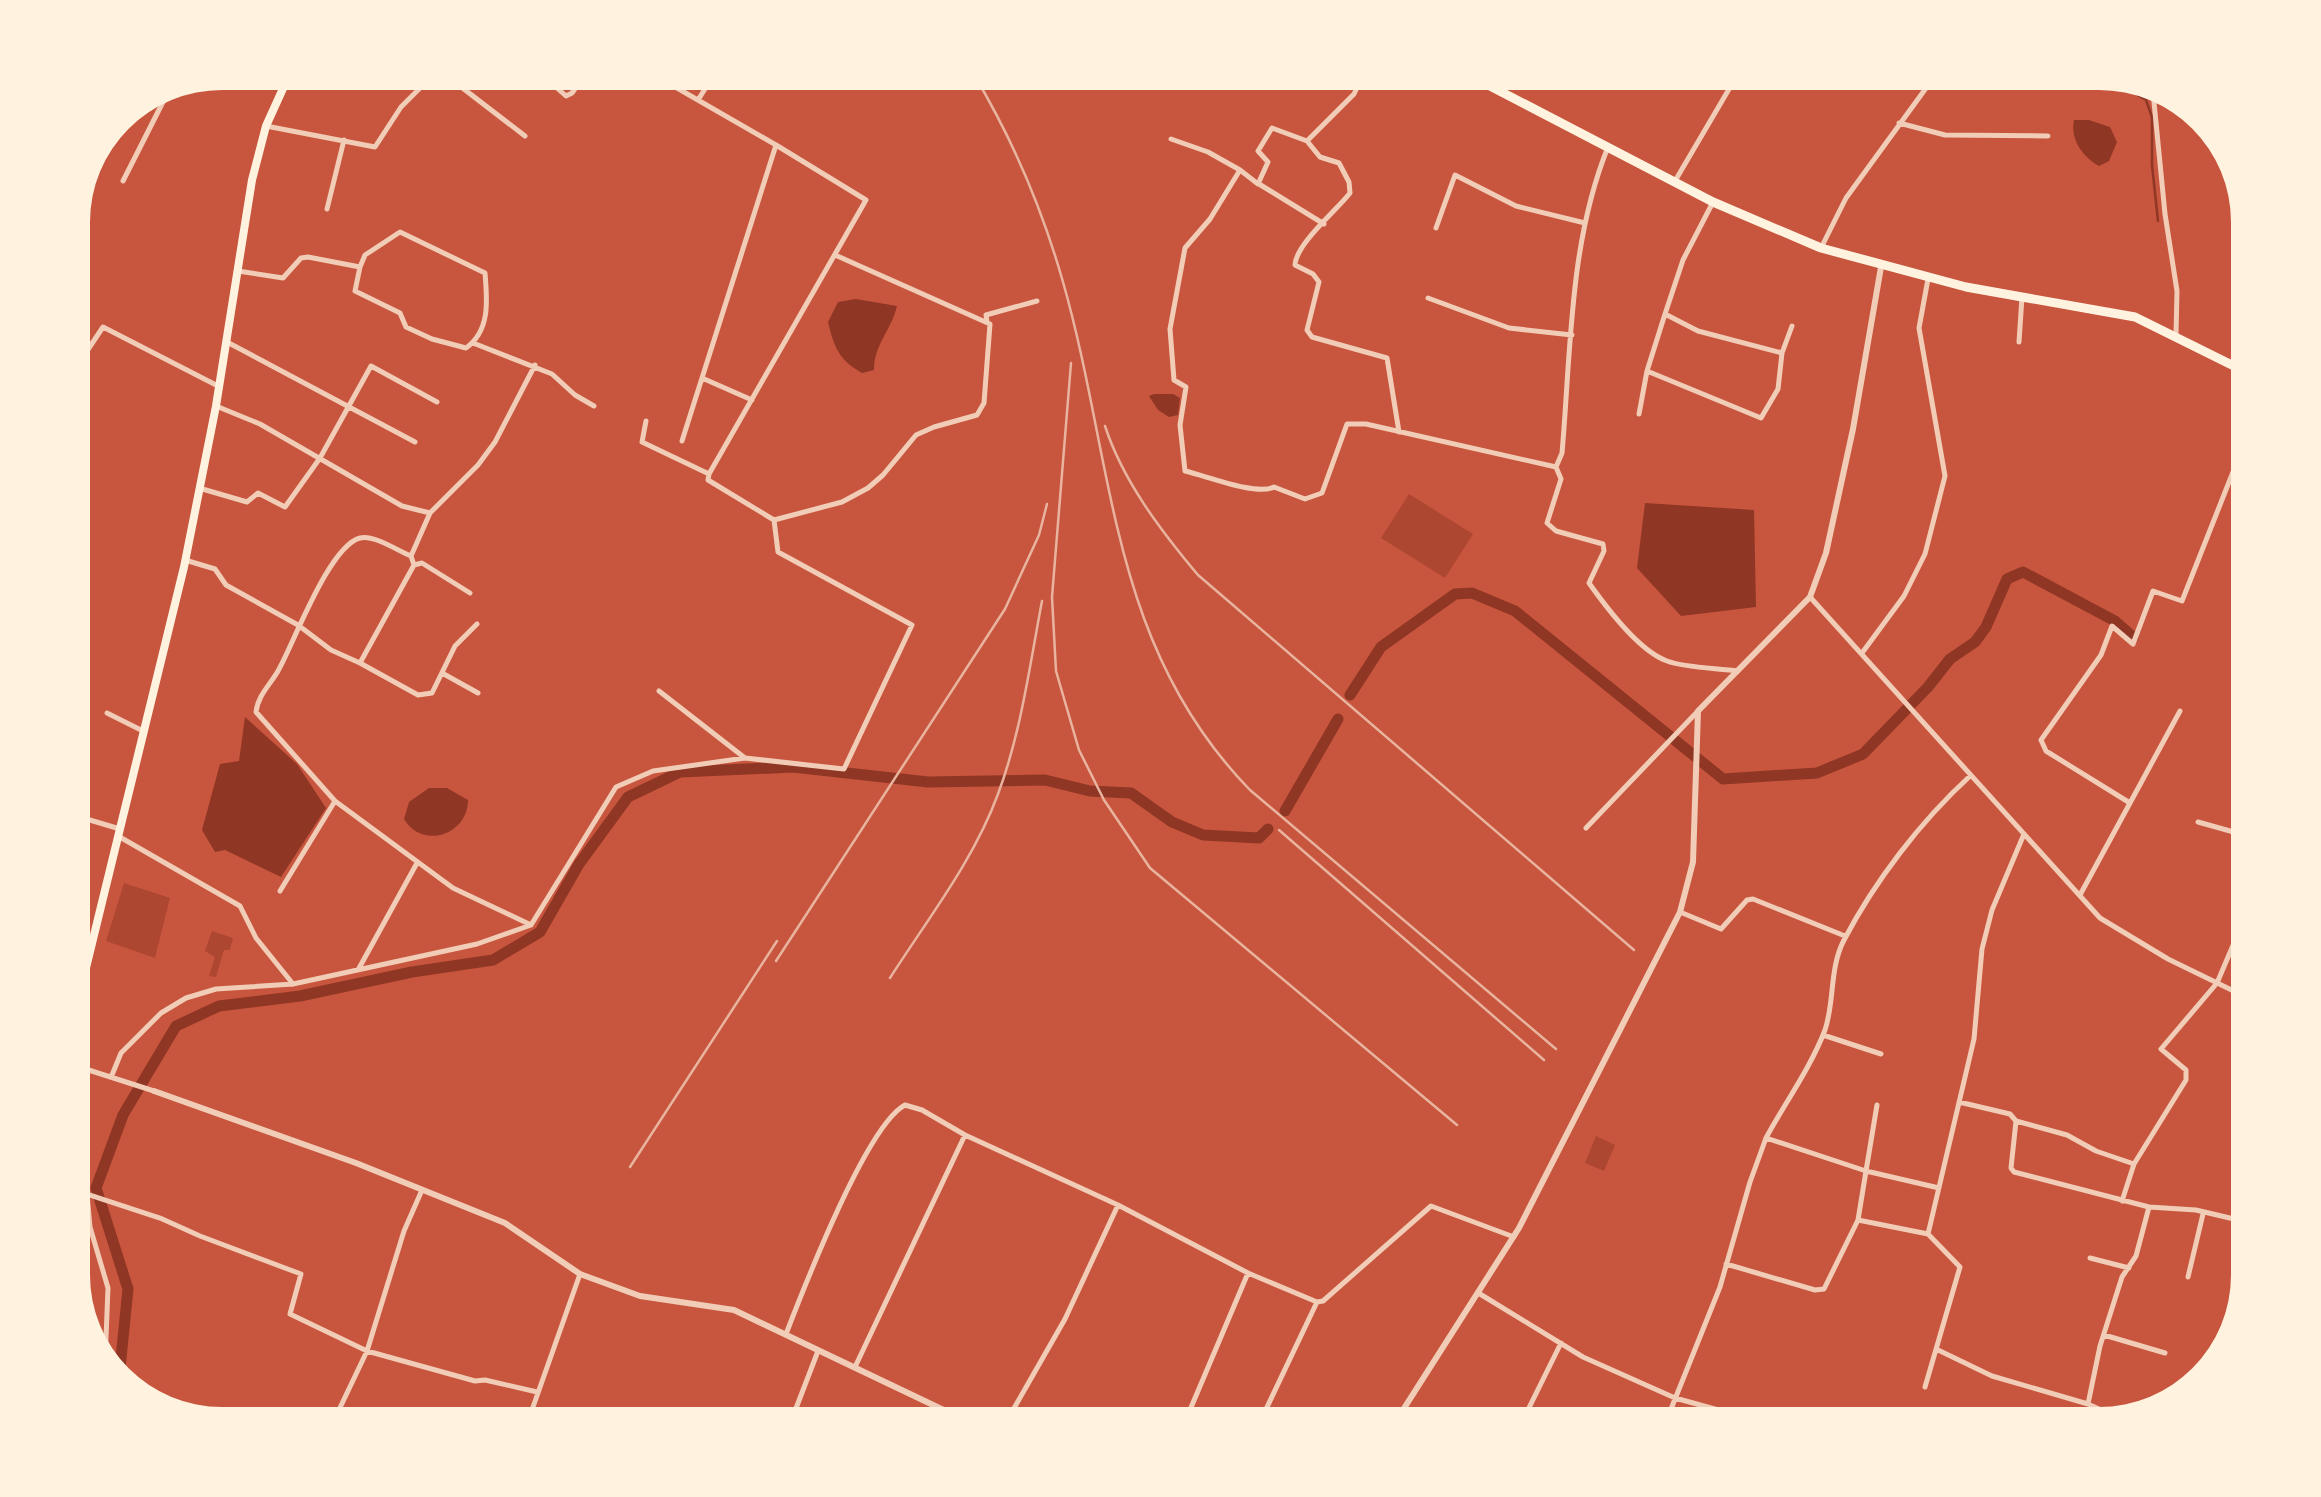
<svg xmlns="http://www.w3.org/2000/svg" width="2321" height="1497" font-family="'Noto Sans',sans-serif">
  <rect width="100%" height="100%" fill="#c8553d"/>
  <path fill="#ae4732" d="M1409 494 1473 534 1445 578 1381 538Z
    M124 883 170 898 155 958 106 941Z
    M212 931 233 938 230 950H224L216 977 209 976 215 957 205 951Z
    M1596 1136 1615 1145 1604 1171 1585 1163Z"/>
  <path fill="#8f3625" d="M2074 120H2089L2110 127 2117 142 2109 161 2099 166C2083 157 2070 140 2074 120Z
    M856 299 897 306C891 331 874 344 874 370L862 373C839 360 834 347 828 322L838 302Z
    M1154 394H1173L1180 398 1178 415 1169 417 1158 410 1149 396Z
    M1645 503 1754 510 1756 607 1681 616 1637 568Z
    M245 717 297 764 326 808 281 877 225 850 215 852 202 830 220 764 239 761Z
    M429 788H447L468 800C468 835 422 850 404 819L409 802Z"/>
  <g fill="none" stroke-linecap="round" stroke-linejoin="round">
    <path stroke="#8f3625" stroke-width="2.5" d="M2123 79 2129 90 2146 100 2152 117V165L2158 221"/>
    <path stroke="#8f3625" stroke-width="11" d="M1350 695 1381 647 1455 594 1472 593 1515 611 1723 779 1817 773 1863 754 1928 687 1950 659 1975 642 1986 627 2007 579 2023 572 2115 621 2133 637
      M1285 811 1338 719
      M119 1378 128 1289 96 1188 123 1115 176 1026 219 1006 300 996 412 972 493 960 540 932 579 864 628 797 680 772 793 767 928 782 1045 780 1090 791 1131 793 1172 822 1203 835 1259 838 1268 829"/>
    <path stroke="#f1ccb7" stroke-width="5" d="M443 73 525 136
      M540 73 566 96 572 93 586 73
      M651 73 776 145 682 441
      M1364 73 1354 94 1307 141 1272 128 1258 151 1268 162 1258 184 1240 170 1210 219 1185 248 1170 329 1174 380 1186 387 1180 425 1185 471C1207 476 1256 496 1274 487L1305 499 1322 493 1347 424H1366L1556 467
      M2126 80 2153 92 2165 214 2177 291 2176 335
      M698 100 715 73
      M1899 123 1945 135 2048 136
      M266 126 375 147 401 107 435 73
      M1171 139 1208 152 1240 170
      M1307 141 1320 157 1339 163 1349 182 1350 193C1335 212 1296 244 1295 265L1313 274 1319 282 1307 330 1312 337 1387 358 1399 432
      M776 145 866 200 709 474 708 480 774 520 842 502 868 488 883 475 916 435 934 427 977 415 984 403 990 324 835 255
      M1608 147C1569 243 1571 351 1562 453L1556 467 1561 479 1547 523 1556 531 1603 544 1604 551 1589 583C1606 607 1639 651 1667 661 1685 668 1718 668 1738 671
      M123 181 166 96
      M1675 181 1732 84
      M1259 184 1324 224
      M327 209 344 140
      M1436 228 1455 175 1516 206 1585 223
      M1821 248 1846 198 1937 73
      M238 271 283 278 301 258 308 257 360 267 365 255 400 232 485 273C487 299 491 330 466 348L432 339 406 327 400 313 355 291 360 267
      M1428 298 1509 328 1572 335
      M1665 314 1647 371 1761 418 1778 389 1782 353 1698 331 1665 314 1683 260 1713 202
      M987 322 986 315 1037 301
      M227 342 415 442
      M2019 342 2022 297
      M473 343 552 374 575 395 594 406
      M1782 353 1792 326
      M73 372 103 327 218 386
      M702 378 752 400
      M216 406 260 424 402 506 430 513
      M1639 414 1647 371
      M646 421 642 442 709 474
      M199 488 247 502 258 493 285 507 320 458 371 366 437 402
      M411 556 430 513 478 465 495 442 535 365
      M185 560 215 569 226 585 298 625 331 650 360 663 414 565 411 556C398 551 373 534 360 538 329 546 294 643 278 671 270 685 258 695 256 712L335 801 453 888 529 924
      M414 565 422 563 470 593
      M1810 597 2100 918 2168 959 2248 998
      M1862 653 1904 596 1925 554 1945 476 1919 328 1928 279
      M360 663 418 695 432 693 455 646 477 624
      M2248 663V665
      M442 673 478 693
      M659 691 745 758
      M107 713 143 731
      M2130 803 2046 751 2041 740 2101 655 2112 626 2133 644 2153 591 2182 601 2248 434
      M73 815 120 829
      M2198 822 2248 836
      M1586 828 1698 711
      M118 836 240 906 256 938 293 984
      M280 891 335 801
      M2080 895 2180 711
      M1680 912 1721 929 1747 900 1753 899 1845 936
      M358 970 417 863
      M1823 1035 1881 1054
      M73 1065 154 1091
      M112 1075 121 1053 161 1013 186 998 216 989 293 984 477 944 531 925 616 787 653 771 745 758 844 769 912 625 778 552 774 520
      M1959 1102 2010 1114 2016 1121 2011 1168 2014 1172 2149 1207 2196 1210 2234 1219 2248 1191
      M1877 1105 1866 1171 1939 1188
      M2016 1121 2067 1135 2096 1151 2134 1164
      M1766 1138C1785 1103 1811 1067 1825 1030 1835 1000 1829 969 1844 940 1875 881 1920 822 1970 776
      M73 1182 87 1194 90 1227 108 1288 105 1363
      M87 1194 160 1218 200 1236 301 1274 290 1314 367 1351 475 1381 485 1380 537 1392
      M2122 1201 2134 1164 2186 1080V1070L2161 1049 2217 983 2248 910
      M2090 1258 2129 1268
      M1726 1264 1815 1290 1824 1289 1858 1220
      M2188 1277 2203 1214
      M1480 1294 1583 1357 1675 1398 1769 1424
      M786 1334C803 1290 867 1125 905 1105L922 1110 965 1135 1118 1205 1248 1273 1317 1302 1323 1301 1431 1206 1514 1237
      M2104 1335 2165 1353
      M1938 1350 1992 1376 2088 1404 2121 1419
      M855 1367 965 1135
      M1925 1387 1960 1267 1928 1234
      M2088 1404 2100 1346 2122 1277 2136 1256 2149 1207
      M316 1424 321 1413 337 1414 367 1351 404 1231 422 1190
      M527 1424 580 1274
      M790 1424 818 1351
      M1005 1424 1065 1319 1118 1205
      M1184 1424 1248 1273
      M1259 1424 1317 1302
      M1521 1424 1561 1343
      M1665 1424 1720 1287 1750 1182 1766 1138 1866 1171 1858 1220 1928 1234 1974 1039 1982 949 1992 910 2024 834"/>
    <path stroke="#f1ccb7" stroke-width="6" d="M154 1091 356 1163 505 1223 580 1274 640 1296 734 1310 973 1424
      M1394 1424 1519 1228 1680 912 1693 862 1698 711 1810 597 1826 553 1853 429 1881 267"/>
    <path stroke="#fff3e0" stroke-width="8" d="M73 1021 184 567 216 406 252 180 266 126 290 73"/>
    <path stroke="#fff3e0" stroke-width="9" d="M1465 73 1713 202 1821 248 1966 287 2135 317 2248 373"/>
    <path stroke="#e9b49f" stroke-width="2.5" d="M973 73C1012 138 1042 208 1063 282 1115 464 1108 644 1250 790L1556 1049
      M1071 363 1052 597 1056 671 1079 750 1104 800 1150 868 1457 1125
      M1105 426C1123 481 1161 531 1198 575L1634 950
      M1279 830 1544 1060
      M776 961 1005 609 1039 535 1047 504
      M890 978C927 920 974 860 998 794 1021 733 1030 664 1042 601
      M630 1167 777 941"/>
  </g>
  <path d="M0 0H2321V1497H0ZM222 90H2099A132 132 0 0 1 2231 222V1275A132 132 0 0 1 2099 1407H222A132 132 0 0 1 90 1275V222A132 132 0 0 1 222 90Z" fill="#fff3e0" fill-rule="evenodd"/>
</svg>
